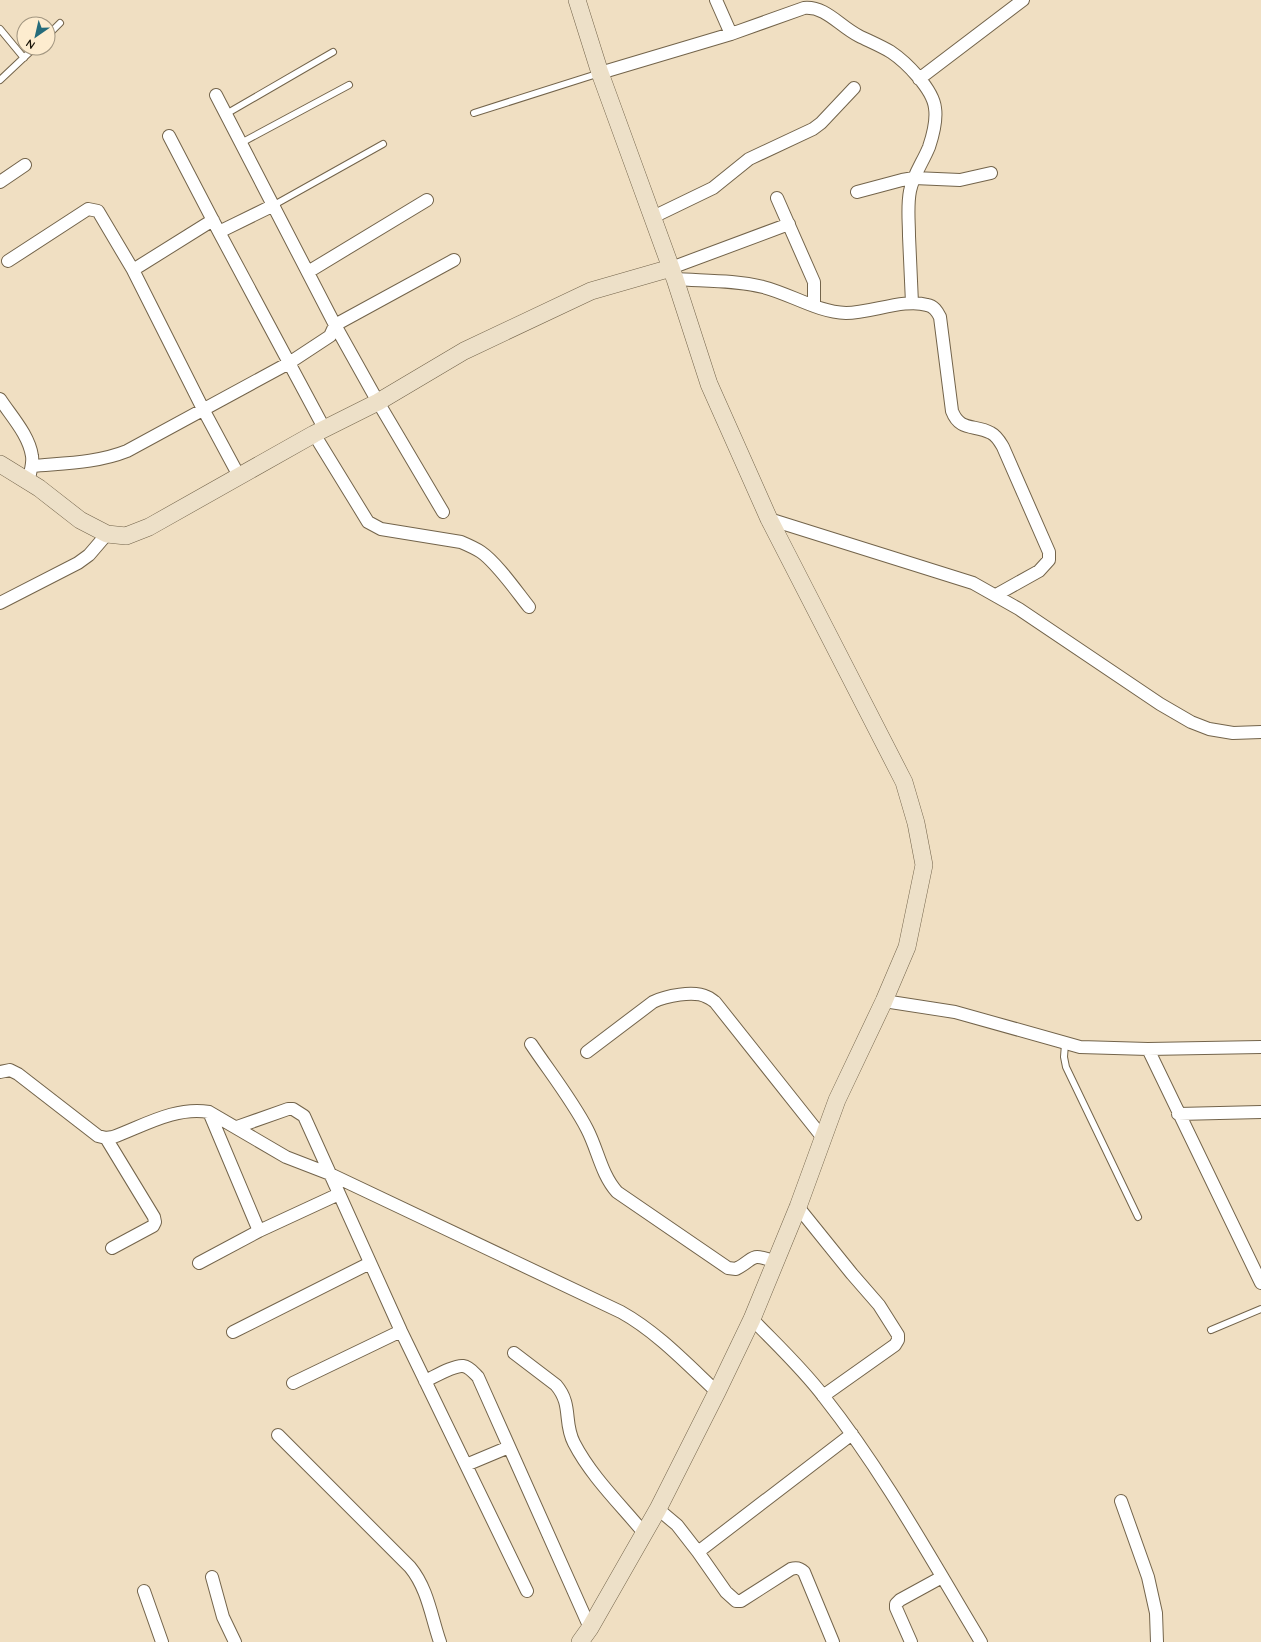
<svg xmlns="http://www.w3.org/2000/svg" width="1261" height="1642" font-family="Quicksand,sans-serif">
  <rect width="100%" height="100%" fill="#f0dfc2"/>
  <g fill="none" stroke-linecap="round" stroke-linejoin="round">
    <defs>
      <path id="lane" d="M0 29 24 58
        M48 35 60 23
        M0 80 34 48
        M474 113 600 73
        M226 114 333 52
        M241 143 349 85
        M274 205 383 144
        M1065 1044 1064 1057 1066 1067 1138 1217
        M1211 1330 1261 1309"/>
      <path id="street" d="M716 0 731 34
        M600 73 731 34 804 8C826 6 839 26 859 36 869 41 881 46 891 52 906 62 933 89 935 108 937 121 933 135 929 147 923 162 913 175 910 191 907 206 909 221 909 236 910 259 911 281 912 303
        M919 79 1023 0
        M216 95 335 325 378 402 443 512
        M169 136 219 232 324 428
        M0 182 25 165
        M857 192 902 180 914 178 960 180 991 173
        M777 198 814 282V306
        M653 217 713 188 749 159 813 129 821 123 854 88
        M219 232 274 205
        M8 261 88 209 98 211 133 270 203 409 239 476
        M671 268 789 224
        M133 270 213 220
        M308 272 427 200
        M675 279C704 281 735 280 763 287 791 294 817 312 846 313 871 313 905 298 927 305 934 306 937 311 940 317L952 411C960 432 975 424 991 433 997 436 1000 442 1003 447L1049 552V560L1039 571 996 595
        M0 399C11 416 29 435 32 456 33 462 31 469 30 474
        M314 434 368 522 381 529 461 542C468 545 475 548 481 552 497 563 517 592 529 607
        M32 466C64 463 97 463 127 451L289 363 330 336 335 325 454 260
        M769 519 973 583 1019 609 1160 704 1191 722 1209 729 1233 733 1261 732
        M0 603 78 563 89 555 107 534
        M884 1001 955 1012 1080 1047 1148 1049 1261 1047
        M531 1044C549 1071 572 1100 587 1129 598 1150 601 1174 617 1192L728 1268 736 1269C757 1258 748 1252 776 1262
        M1148 1049 1261 1283
        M587 1052 653 1002C665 996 694 990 707 997 710 998 712 1000 715 1002L823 1138
        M0 1072 10 1070 18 1074 98 1136 106 1138 113 1137C143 1126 176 1106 209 1112L286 1157 330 1174 621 1312C657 1332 687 1364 717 1392
        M209 1112 259 1231
        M1178 1114 1261 1112
        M237 1127 288 1109H293L304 1116 401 1331 527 1591
        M106 1138 154 1217 155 1222 153 1226 112 1248
        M798 1207 852 1274 879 1305 898 1335V1340L895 1345 823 1396
        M199 1263 259 1231 339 1194
        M752 1319C776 1344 803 1369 824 1397 884 1473 931 1559 981 1642
        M233 1332 370 1263
        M514 1353 556 1385C573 1405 563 1422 574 1443 591 1476 620 1504 644 1533
        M425 1381C434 1377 454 1365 463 1366 470 1367 474 1373 478 1377L590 1628
        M293 1383 401 1331
        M278 1435 410 1567C428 1589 431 1616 440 1642
        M466 1465 509 1447
        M1121 1501 1148 1577 1156 1613 1157 1642
        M658 1509 677 1525 698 1552 726 1592 736 1601H741L791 1569C797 1567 800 1568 804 1572L833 1642
        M698 1552 852 1434
        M212 1577 223 1617 235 1642
        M144 1591 162 1642
        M911 1642 896 1608V1604L900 1600 942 1577"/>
      <path id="secondary" d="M577 0 600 73 675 279 709 384 769 519 904 782 916 823 924 865 907 947 884 1001 837 1100 798 1207 752 1319 717 1392 658 1509 590 1628 580 1642
        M0 464 39 488 80 520 107 534 126 536 149 527 314 434 378 402 464 351 591 291 671 268"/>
    </defs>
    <use href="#lane" stroke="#73644b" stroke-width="8"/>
    <use href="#street" stroke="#73644b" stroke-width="14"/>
    <use href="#secondary" stroke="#73644b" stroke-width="18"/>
    <use href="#lane" stroke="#fff" stroke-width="6"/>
    <use href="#street" stroke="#fff" stroke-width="12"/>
    <use href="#secondary" stroke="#ede0c8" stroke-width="17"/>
  </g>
  <g transform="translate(36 36) rotate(214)"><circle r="19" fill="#fdeccf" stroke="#a29680"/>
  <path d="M0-3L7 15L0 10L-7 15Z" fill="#266c7b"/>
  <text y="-6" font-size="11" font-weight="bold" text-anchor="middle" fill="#1a150a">N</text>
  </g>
</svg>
